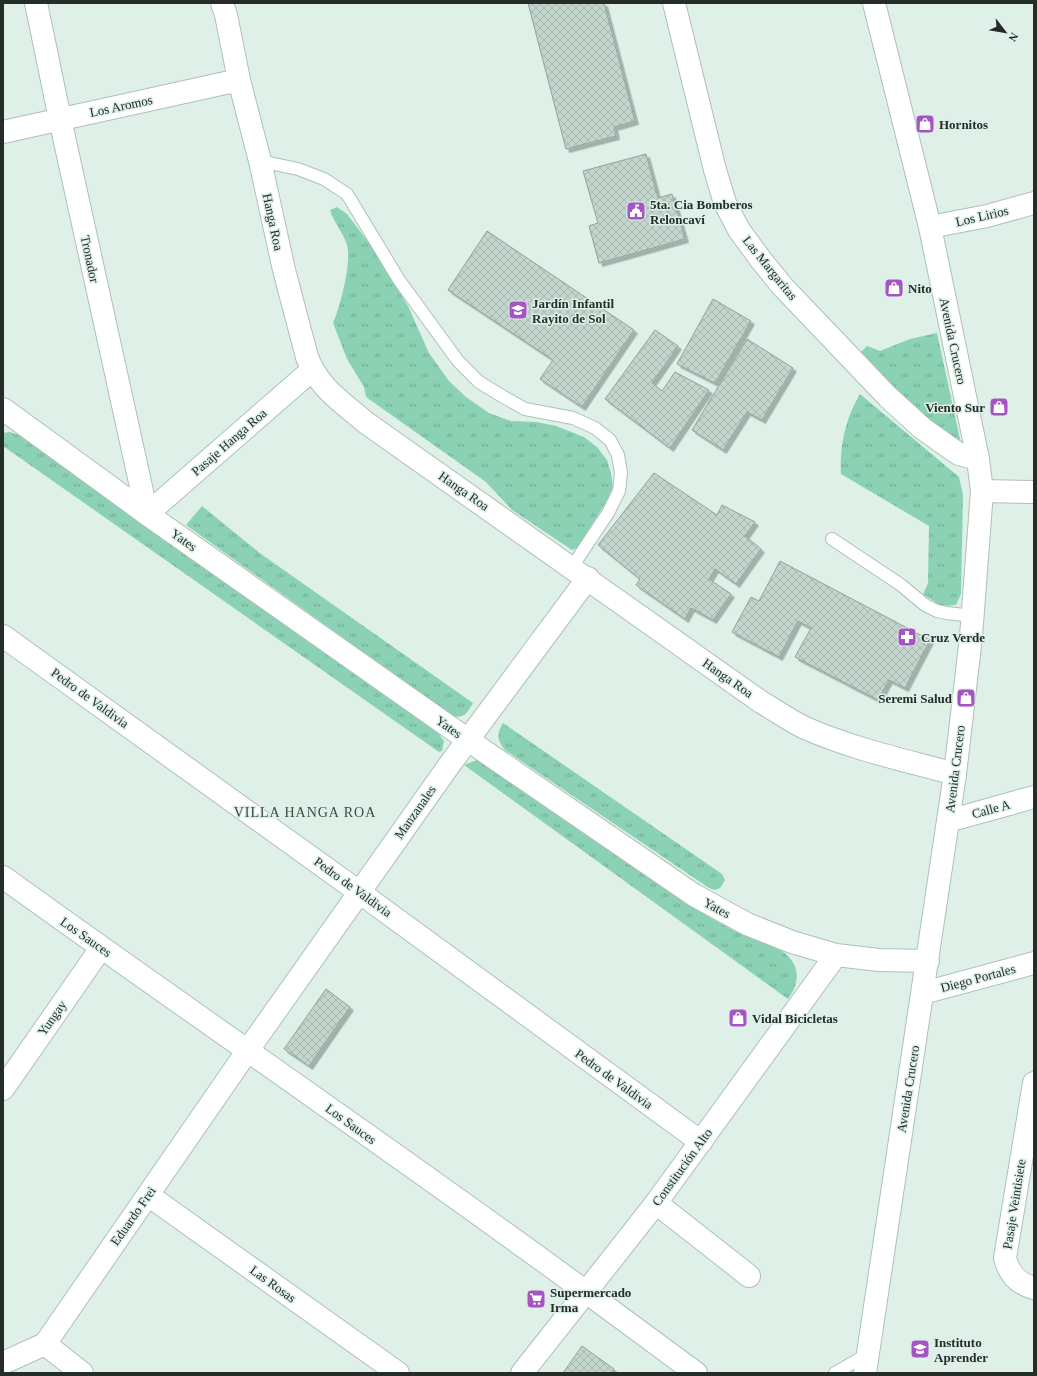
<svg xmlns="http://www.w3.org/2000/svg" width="1037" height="1376" font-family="'Times New Roman',serif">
  <defs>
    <pattern id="grass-tufts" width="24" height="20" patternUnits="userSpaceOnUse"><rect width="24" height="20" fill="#8bd2b4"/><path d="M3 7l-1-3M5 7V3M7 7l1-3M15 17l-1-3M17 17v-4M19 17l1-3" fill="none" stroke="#71ab92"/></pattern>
    <pattern id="building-cross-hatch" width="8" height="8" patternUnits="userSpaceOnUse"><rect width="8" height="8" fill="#c3d6cd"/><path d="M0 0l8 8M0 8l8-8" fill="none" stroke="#a7b8b0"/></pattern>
    <filter id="shadow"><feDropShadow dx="3.5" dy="3.5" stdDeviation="0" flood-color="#0004"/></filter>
  </defs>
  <rect width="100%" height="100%" fill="#def0e8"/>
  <path fill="url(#grass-tufts)" d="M337 207 347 214 369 243 408 306 429 353 449 381 466 397 489 413 511 421 537 422 556 426 584 437 597 447 607 460 611 473 613 487 608 499 577 548 572 550 512 510 486 482 366 397 364 387 347 359 333 323C340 307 352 262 347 245 343 232 334 223 330 210Z
    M937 333 962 448 857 356 867 346 880 351 910 339Z
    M860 394 959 477 963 495 961 594 956 605 941 606 923 594 928 583 929 526 841 474C839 447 846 417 860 394Z
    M10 432 19 435 316 647 436 730 444 741 442 751 439 752 3 446V433Z
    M202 506 261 554 473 703C467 713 464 719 452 716L186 525Z
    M503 723 722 874 725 880 720 888 715 890 709 888 505 750C497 740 496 734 503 723Z
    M477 760 483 762 711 918 735 931 782 951C800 964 801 981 788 999L464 765Z"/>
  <path fill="url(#building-cross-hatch)" stroke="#91a29a" filter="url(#shadow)" d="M528 3H604L635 121 614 127 616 136 566 149Z
    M646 154 658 198 672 194 685 239 599 263 589 226 598 223 583 171Z
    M487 231 634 330 582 407 540 379 553 360 448 290Z
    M713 299 751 321 715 383 677 364Z
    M655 330 678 346 652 383 662 391 675 372 709 390 670 448 605 399Z
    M747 339 793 368 762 420 747 412 723 450 692 430Z
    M654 473 717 515 722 505 755 522 745 536 761 549 736 584 715 569 709 579 731 594 713 620 691 608 685 619 636 585 640 579 598 545Z
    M780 561 930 640 905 688 889 680 878 700 795 657 811 628 798 621 779 657 732 632 751 597 759 601Z
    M326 989 350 1007 309 1066 284 1049Z
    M582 1346 614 1369 611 1373H563Z"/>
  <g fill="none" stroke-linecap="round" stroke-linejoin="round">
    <defs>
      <path id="service" d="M260 161 298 169 324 179 347 194 399 280 458 361 479 382 502 396 525 409 573 418 595 428 610 440 618 455 621 473 619 491 608 513 572 567
        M832 539 901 585 925 605 937 611 947 613 972 616
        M835 1373 868 1354"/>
      <path id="minor" d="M36 3 60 119 147 514 312 370
        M222 3 226 15 239 80 260 161 284 270 307 357C318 387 342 402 365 422L761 702C775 710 789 720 803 727 852 749 904 760 955 774
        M674 3 715 170 725 203 739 230 761 260 783 287 888 397 922 428 950 448 959 454 978 459
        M3 132 239 80
        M930 227 987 216 1034 203
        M982 491 1034 492
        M3 636 359 892 701 1142
        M948 821 1034 797
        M3 877C197 1017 394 1151 586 1292L522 1373
        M923 993 1034 963
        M1034 1083 1005 1258C1009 1274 1018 1284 1034 1288
        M3 1089 101 948
        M148 1195 398 1373
        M656 1203 749 1276
        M45 1344 82 1373
        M3 1363 45 1344 248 1050 450 764 588 578"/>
      <path id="secondary" d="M3 409 147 514 468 740 694 895 747 924 792 942 836 955 879 960 928 961
        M696 1373 586 1292 656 1203 836 955
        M865 1373 955 774 971 637 982 491 978 459 930 227 874 3"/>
    </defs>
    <use href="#service" stroke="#aec0b7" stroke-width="14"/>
    <use href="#minor" stroke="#aec0b7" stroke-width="24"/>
    <use href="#secondary" stroke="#aec0b7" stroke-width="24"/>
    <use href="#service" stroke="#fff" stroke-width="12"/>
    <use href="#minor" stroke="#fff" stroke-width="22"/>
    <use href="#secondary" stroke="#fff" stroke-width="22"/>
  </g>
  <defs>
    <symbol id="shop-square" viewBox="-11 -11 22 22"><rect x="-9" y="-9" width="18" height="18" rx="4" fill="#a554c4" stroke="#def0e8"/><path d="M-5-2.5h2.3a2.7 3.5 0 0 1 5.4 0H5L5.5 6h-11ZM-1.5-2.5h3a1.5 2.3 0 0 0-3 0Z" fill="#fff"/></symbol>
    <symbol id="civic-square" viewBox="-11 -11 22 22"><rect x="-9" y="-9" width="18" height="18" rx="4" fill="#a554c4" stroke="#def0e8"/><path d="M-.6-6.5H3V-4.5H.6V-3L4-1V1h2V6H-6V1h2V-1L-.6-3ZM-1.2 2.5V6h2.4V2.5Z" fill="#fff"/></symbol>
    <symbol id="school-square" viewBox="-11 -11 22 22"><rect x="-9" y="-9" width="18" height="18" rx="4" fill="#a554c4" stroke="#def0e8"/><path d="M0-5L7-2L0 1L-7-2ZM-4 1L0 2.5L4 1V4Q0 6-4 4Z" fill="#fff"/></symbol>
    <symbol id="pharmacy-square" viewBox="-11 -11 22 22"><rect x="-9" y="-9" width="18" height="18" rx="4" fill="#a554c4" stroke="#def0e8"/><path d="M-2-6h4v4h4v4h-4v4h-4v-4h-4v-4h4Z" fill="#fff"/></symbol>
    <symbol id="supermarket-square" viewBox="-11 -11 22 22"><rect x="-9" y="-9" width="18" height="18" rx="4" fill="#a554c4" stroke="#def0e8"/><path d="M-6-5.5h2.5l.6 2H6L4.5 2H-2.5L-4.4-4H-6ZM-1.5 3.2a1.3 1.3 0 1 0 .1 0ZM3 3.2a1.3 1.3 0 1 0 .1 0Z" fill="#fff"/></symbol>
  </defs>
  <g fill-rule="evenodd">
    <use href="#shop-square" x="914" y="113" width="22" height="22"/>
    <use href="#civic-square" x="625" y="200" width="22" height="22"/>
    <use href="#shop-square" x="883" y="277" width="22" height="22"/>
    <use href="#school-square" x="507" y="299" width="22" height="22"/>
    <use href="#shop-square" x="988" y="396" width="22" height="22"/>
    <use href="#pharmacy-square" x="896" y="626" width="22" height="22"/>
    <use href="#shop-square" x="955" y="687" width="22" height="22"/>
    <use href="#shop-square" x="727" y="1007" width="22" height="22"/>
    <use href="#supermarket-square" x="525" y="1288" width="22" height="22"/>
    <use href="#school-square" x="909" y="1338" width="22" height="22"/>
  </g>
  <g text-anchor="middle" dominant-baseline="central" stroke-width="3" stroke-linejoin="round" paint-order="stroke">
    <g font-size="13" fill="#252d29" stroke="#def0e8">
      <text transform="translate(121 106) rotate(-12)">Los Aromos</text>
      <text transform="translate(982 216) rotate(-13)">Los Lirios</text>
      <text transform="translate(273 222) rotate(78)">Hanga Roa</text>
      <text transform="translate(90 259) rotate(78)">Tronador</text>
      <text transform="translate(770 268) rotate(51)">Las Margaritas</text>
      <text transform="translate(953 341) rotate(78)">Avenida Crucero</text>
      <text transform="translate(229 442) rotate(-41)">Pasaje Hanga Roa</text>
      <text transform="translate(464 491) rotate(35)">Hanga Roa</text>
      <text transform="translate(184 540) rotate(35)">Yates</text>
      <text transform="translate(728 678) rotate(35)">Hanga Roa</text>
      <text transform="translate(90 698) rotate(36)">Pedro de Valdivia</text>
      <text transform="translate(449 727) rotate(35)">Yates</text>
      <text transform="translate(955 769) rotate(-83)">Avenida Crucero</text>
      <text transform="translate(991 809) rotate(-15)">Calle A</text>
      <text transform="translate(415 812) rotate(-55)">Manzanales</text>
      <text transform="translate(353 887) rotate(36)">Pedro de Valdivia</text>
      <text transform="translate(717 908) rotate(28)">Yates</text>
      <text transform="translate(86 937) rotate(35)">Los Sauces</text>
      <text transform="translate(978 978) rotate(-15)">Diego Portales</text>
      <text transform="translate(52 1018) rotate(-55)">Yungay</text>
      <text transform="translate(614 1079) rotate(36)">Pedro de Valdivia</text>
      <text transform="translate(908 1089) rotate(-81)">Avenida Crucero</text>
      <text transform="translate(351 1124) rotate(36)">Los Sauces</text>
      <text transform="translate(682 1167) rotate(-54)">Constitución Alto</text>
      <text transform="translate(1014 1204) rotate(-81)">Pasaje Veintisiete</text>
      <text transform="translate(133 1216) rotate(-55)">Eduardo Frei</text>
      <text transform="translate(273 1284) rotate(36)">Las Rosas</text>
    </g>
    <g font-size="13" font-weight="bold" fill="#252d29" stroke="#def0e8" text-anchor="start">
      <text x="939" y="124">Hornitos</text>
      <text x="650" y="204">5ta. Cia Bomberos<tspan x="650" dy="15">Reloncaví</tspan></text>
      <text x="908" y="288">Nito</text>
      <text x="532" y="303">Jardín Infantil<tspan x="532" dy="15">Rayito de Sol</tspan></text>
      <text x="985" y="407" text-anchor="end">Viento Sur</text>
      <text x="921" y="637">Cruz Verde</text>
      <text x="952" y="698" text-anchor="end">Seremi Salud</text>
      <text x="752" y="1018">Vidal Bicicletas</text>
      <text x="550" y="1292">Supermercado<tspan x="550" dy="15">Irma</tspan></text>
      <text x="934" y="1342">Instituto<tspan x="934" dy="15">Aprender</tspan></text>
    </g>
    <g font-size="14" letter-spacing="1" fill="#3b4b44" stroke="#def0e8">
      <text x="305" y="812">VILLA HANGA ROA</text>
    </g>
  </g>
  <rect width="1037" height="1376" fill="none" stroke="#252d29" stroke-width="8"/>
  <g transform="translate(1005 32) rotate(121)" stroke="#def0e8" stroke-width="3" paint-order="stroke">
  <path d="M0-3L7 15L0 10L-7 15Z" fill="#252d29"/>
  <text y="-6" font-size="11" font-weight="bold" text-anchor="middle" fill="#252d29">N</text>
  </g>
</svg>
